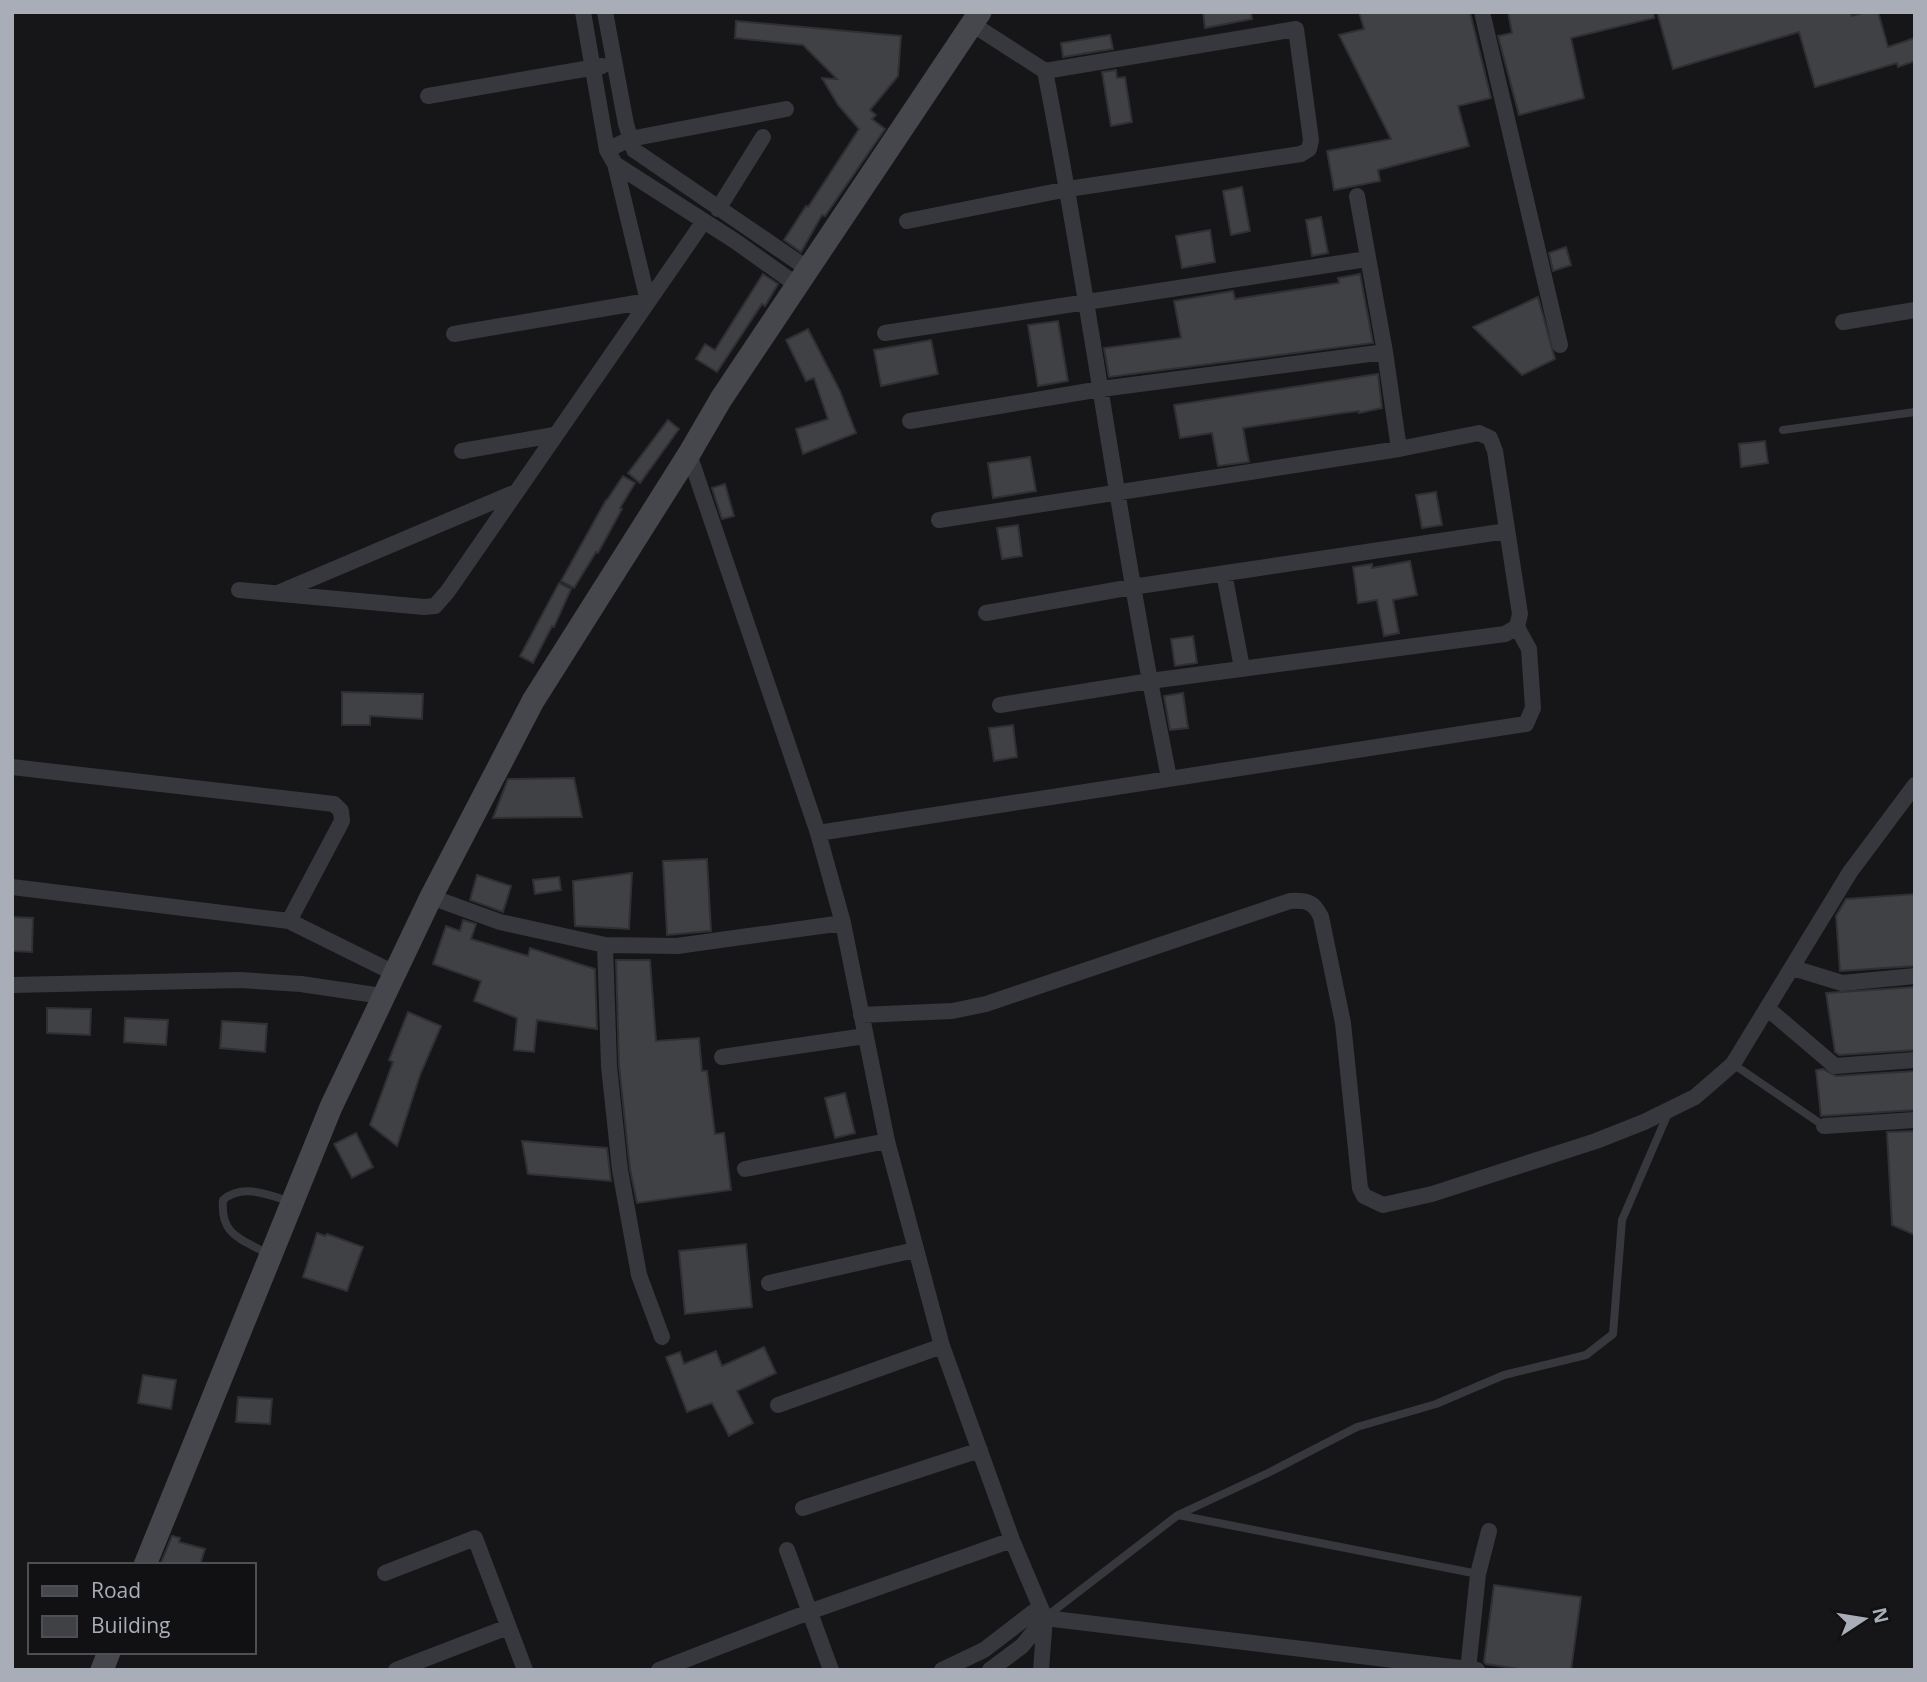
<svg xmlns="http://www.w3.org/2000/svg" width="1927" height="1682" font-family="'Open Sans',sans-serif">
  <rect width="100%" height="100%" fill="#161618"/>
  <path fill="#404145" stroke="#303034" stroke-width="2" d="M1203 12H1251L1252 19 1205 28Z
    M1359 12H1470L1491 98 1458 106 1469 146 1378 170 1380 181 1334 190 1327 151 1391 139 1339 35 1364 29Z
    M1508 12H1654V18L1571 38 1584 98 1519 115 1498 36 1512 33Z
    M1657 12H1851L1852 16 1865 12H1878L1888 47 1915 38V61L1898 67 1897 63 1815 87 1799 32 1673 69Z
    M736 21 901 36 898 76 870 110 876 115 872 119 885 129 825 216 822 215 801 252 784 240 806 206 808 207 859 129 838 105 822 78 837 79 803 45 735 38Z
    M1110 35 1113 49 1063 57 1061 43Z
    M1116 70 1117 78 1125 77 1132 122 1111 126 1102 72Z
    M1242 187 1250 231 1231 235 1223 191Z
    M1321 217 1328 253 1312 256 1306 220Z
    M1210 230 1215 262 1182 268 1176 236Z
    M1566 247 1571 265 1553 271 1549 253Z
    M763 274 778 284 765 306 762 304 717 372 696 359 705 344 715 350Z
    M1360 274 1373 343 1109 377 1104 348 1181 338 1174 301 1233 291 1235 299 1339 283 1338 278Z
    M1538 297 1555 359 1522 375 1473 327Z
    M1058 321 1068 381 1038 386 1028 325Z
    M808 329 840 391 856 433 803 454 796 429 828 419 814 378 806 381 786 340Z
    M931 340 938 374 881 386 874 350Z
    M1378 374 1382 408 1359 413V411L1342 413 1243 428 1249 462 1218 466 1212 433 1180 438 1174 405Z
    M668 420 679 429 640 483 628 473Z
    M1765 441 1768 463 1741 467 1739 444Z
    M1030 457 1036 491 993 498 988 463Z
    M623 476 635 483 620 508 622 509 598 553 596 552 574 588 561 581 606 500H607Z
    M725 484 734 516 722 519 712 488Z
    M1436 492 1442 525 1422 528 1416 495Z
    M1018 525 1022 556 1002 559 997 528Z
    M1410 561 1417 595 1393 600 1399 633 1384 636 1377 600 1358 603 1353 567 1372 564V568Z
    M559 583 571 589 554 627 552 626 533 663 520 656Z
    M1193 636 1197 663 1175 666 1171 639Z
    M342 692 423 694 422 719 370 716V725H342Z
    M1183 693 1188 728 1170 730 1164 696Z
    M1013 725 1017 757 994 761 989 728Z
    M574 778 582 817 493 818 508 779Z
    M707 859 711 931 667 935 663 861Z
    M632 873 629 929 575 926 573 881Z
    M477 875 511 886 503 912 470 900Z
    M559 877 561 890 535 894 533 880Z
    M1915 894V966L1840 971 1836 916 1846 899Z
    M12 917 33 918 32 952 12 951Z
    M463 920 476 924 471 939 528 956 530 948 595 969 597 1029 537 1020 534 1052 514 1050 517 1018 474 1001 481 981 433 964 446 926 460 931Z
    M616 960H650L656 1041 699 1038 702 1071H707L715 1134 724 1133 731 1190 637 1203 630 1169 619 1065Z
    M1915 987V1050L1839 1055 1835 1052 1826 993Z
    M47 1008 91 1009 90 1035 47 1033Z
    M408 1012 441 1026 420 1075 397 1146 370 1125 393 1062 389 1060Z
    M125 1018 168 1020 166 1045 124 1042Z
    M222 1021 267 1024 265 1052 220 1048Z
    M1823 1069 1836 1076 1915 1071V1110L1821 1116 1816 1070Z
    M845 1093 855 1133 835 1138 825 1098Z
    M1915 1131V1235L1892 1225 1887 1132Z
    M356 1133 373 1167 352 1178 334 1144Z
    M522 1141 607 1148 611 1181 528 1174Z
    M317 1233 325 1236 327 1234 363 1247 347 1291 303 1277Z
    M746 1244 752 1307 685 1314 679 1251Z
    M764 1347 776 1373 737 1391 753 1423 729 1436 712 1403 687 1412 666 1357 680 1352 684 1364 716 1351 722 1366Z
    M143 1375 176 1380 171 1409 138 1403Z
    M238 1397 272 1399 270 1424 236 1422Z
    M172 1536 180 1538 179 1542 205 1549 200 1565H160Z
    M1494 1585 1581 1597 1571 1670H1526L1486 1664 1484 1662Z"/>
  <g fill="none" stroke-linecap="round" stroke-linejoin="round">
    <path stroke="#37383d" stroke-width="8" d="M1783 430 1915 412
      M1733 1064 1824 1126
      M268 1254C242 1239 220 1236 223 1200 242 1183 270 1195 291 1202
      M1178 1515 1270 1472 1357 1427 1436 1404 1504 1375 1586 1355 1613 1334 1622 1220 1669 1111
      M1047 1616 1178 1515 1478 1574"/>
    <path stroke="#37383d" stroke-width="16" d="M583 12 607 150 615 164 735 241 797 285
      M605 12 626 124 634 150 808 269
      M1482 12 1560 345
      M428 96 602 66
      M607 150 630 139 786 109
      M1357 196 1385 352
      M718 209 763 137
      M907 221 1068 189 1301 154 1309 149 1311 140 1296 29 1045 71 972 24
      M1843 322 1915 310
      M885 333 1367 259
      M454 334 648 301 615 164
      M910 421 1101 389 1385 352 1399 449
      M462 451 554 435
      M689 454 818 833 843 923 887 1141 942 1346
      M939 520 1399 449 1479 433 1490 438 1495 451 1520 614 1517 627 1505 634 1150 681C1112 478 1085 274 1045 71
      M1224 573 1242 668
      M239 590 424 607 435 606 448 591 704 221
      M280 592 516 492
      M986 613 1132 587 1507 531
      M1000 705 1150 681 1169 778
      M12 767 334 804 341 811 342 821 289 921
      M818 833 1526 724 1533 708 1529 649 1517 627
      M12 887 289 921 394 973
      M431 897 500 922 605 945
      M1793 968 1842 983 1915 976
      M12 985 240 980 301 984 382 996
      M1768 1009 1835 1066 1915 1060
      M861 1015 952 1011 986 1004 1290 901C1307 900 1314 902 1321 917L1343 1023 1360 1188 1364 1196 1383 1205 1432 1194 1596 1141 1644 1122 1695 1097 1733 1064 1850 872 1915 785
      M722 1057 865 1036
      M1824 1126 1915 1120
      M745 1169 887 1141
      M769 1283 915 1250
      M662 1337 639 1275 620 1170 609 1066 605 945 677 946 843 923
      M778 1405 942 1346 1012 1540 1045 1618 1041 1670
      M803 1508 980 1450
      M787 1550 831 1670
      M385 1573 475 1538 525 1670
      M396 1670 508 1627
      M659 1670 809 1612 1012 1540
      M942 1670 984 1650 1040 1607
      M990 1670 1022 1646 1045 1618 1477 1670
      M1468 1670 1478 1574 1489 1531"/>
    <path stroke="#45474d" stroke-width="23" d="M145 1565 331 1107 431 897 533 701 689 454 721 399 980 12
      M102 1670 109 1652"/>
  </g>
  <rect width="1927" height="1682" fill="none" stroke="#a8adb8" stroke-width="28"/>
  <rect x="28" y="1563" width="228" height="91" fill="#111113" stroke="#4d4f55" stroke-width="2"/>
  <rect x="42" y="1586" width="35" height="10" fill="#45474d" stroke="#4d4f55" stroke-width="2"/>
  <text x="91" y="1598" font-size="21" fill="#a8adb8">Road</text>
  <rect x="42" y="1616" width="35" height="21" fill="#404145" stroke="#4d4f55" stroke-width="2"/>
  <text x="91" y="1633" font-size="21" fill="#a8adb8">Building</text>
  <g transform="translate(1864 1619) rotate(78)" stroke="#111113" stroke-width="5" paint-order="stroke">
  <path d="M0-5L12 26L0 18L-12 26Z" fill="#a8adb8"/>
  <text y="-10" font-size="19" font-weight="bold" text-anchor="middle" fill="#a8adb8">N</text>
  </g>
</svg>
